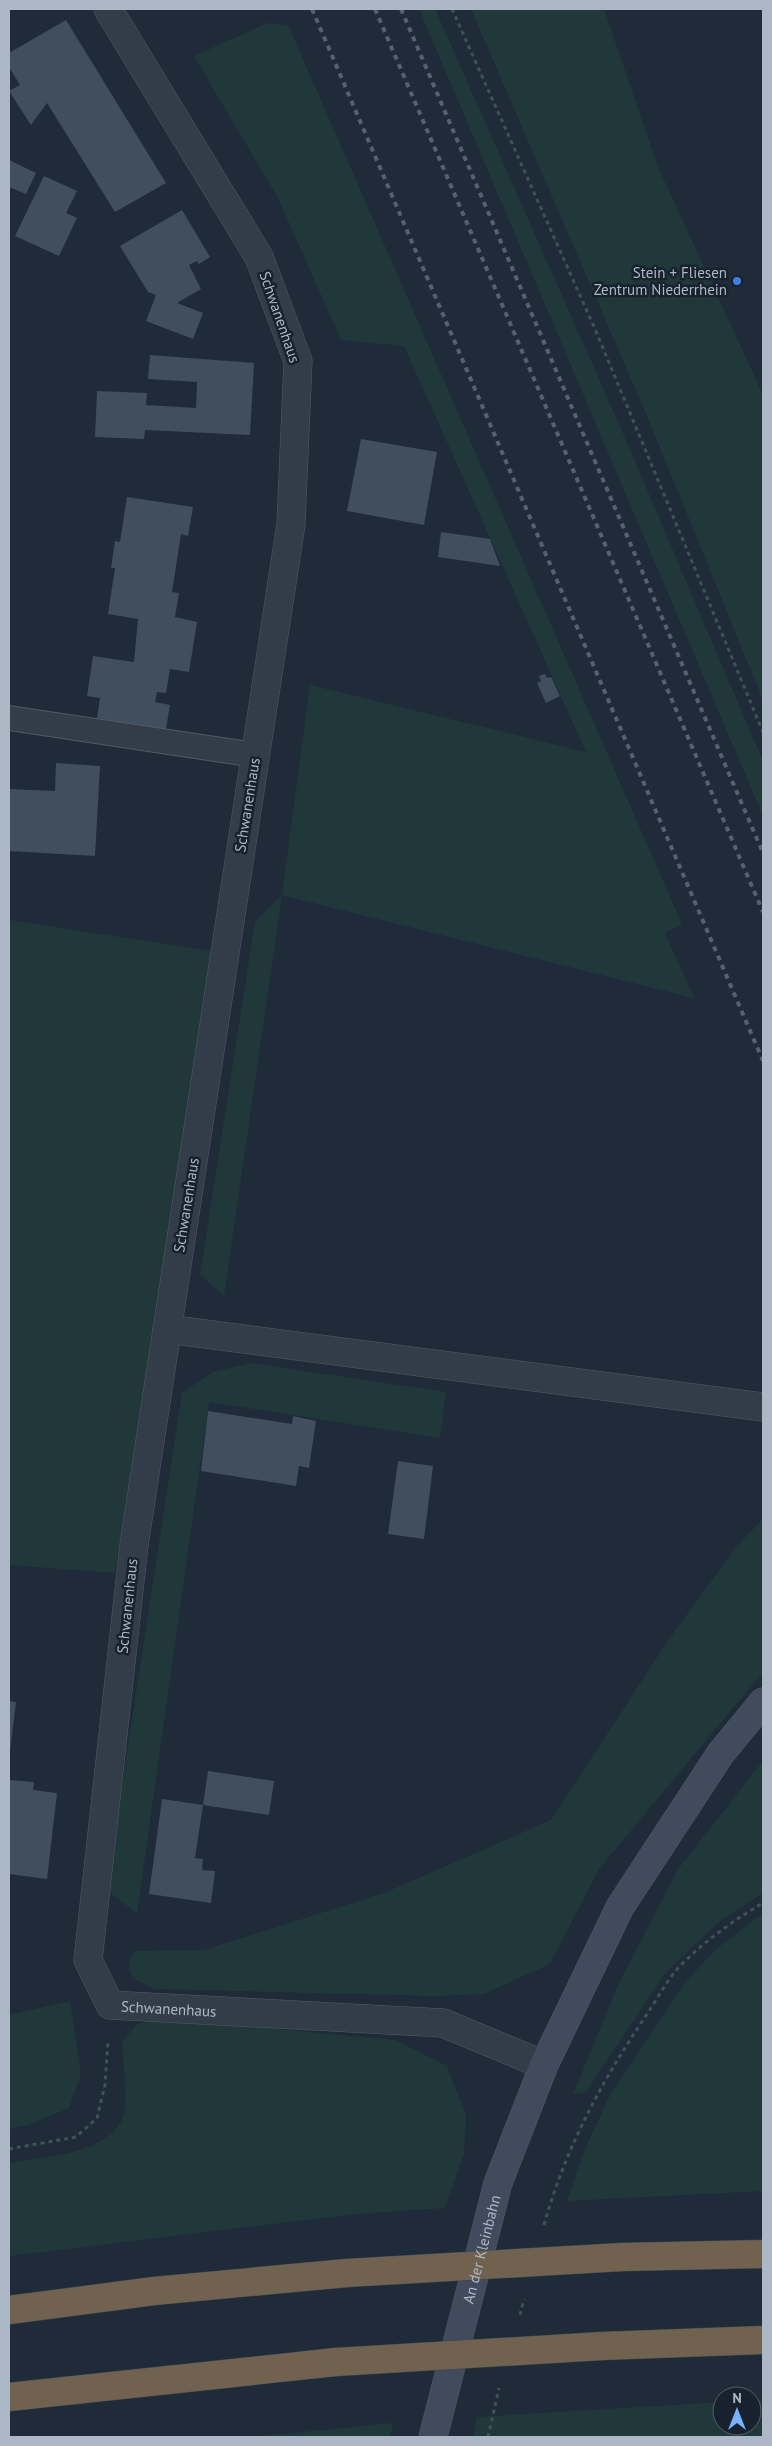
<svg xmlns="http://www.w3.org/2000/svg" width="772" height="2446" font-family="'PT Sans',sans-serif">
  <rect width="100%" height="100%" fill="#1f2b39"/>
  <path fill="#21383b" d="M419 9H435L622 431 763 761V816Z
    M471 9H604L658 167 763 395V700L647 416Z
    M268 23 288 25 682 924 665 933 694 998 282 895 224 1296 200 1275 255 922 282 895 310 685 586 752 404 346 341 340 278 198 194 56Z
    M9 920 212 951 115 1573 9 1565Z
    M251 1363 446 1392 440 1438 209 1402 137 1913 106 1890 182 1393 213 1372Z
    M763 1519V1672L599 1869 550 1964 484 1994 435 1996 155 1989 133 1978 129 1968 131 1956 137 1951 204 1950 384 1893 551 1820 667 1642 736 1547Z
    M763 1761V1893L719 1922 666 1972 586 2092 573 2094 618 1985 678 1869Z
    M763 1913V2191L567 2201 585 2149 610 2095 683 1985 715 1950Z
    M70 2001 81 2074 69 2108 28 2125 9 2129V2015Z
    M160 2018 395 2040 447 2066 466 2116 464 2154 445 2208 355 2214 9 2256V2163C43 2157 101 2155 121 2122 130 2107 123 2061 122 2042L137 2024Z
    M752 2400H763V2437H473L477 2417 722 2402V2426H752Z
    M393 2423 390 2437H251Z"/>
  <path fill="#404e5e" d="M66 20 166 183 115 212 47 103 31 125 9 91 20 85 9 67V53Z
    M9 160 36 173 26 194 9 187Z
    M44 176 77 191 66 213 77 218 59 256 15 236Z
    M182 210 210 257 199 264 197 261 189 265 201 289 177 303 203 313 193 339 146 321 156 295 148 292 120 246Z
    M150 355 254 363 250 435 145 430 144 439 95 437 97 391 147 393 146 405 196 408 197 382 148 379Z
    M361 439 437 452 424 525 347 511Z
    M127 497 193 507 188 536 181 534 172 592 179 593 175 617 197 622 189 672 170 669 166 693 157 692 155 702 170 705 165 735 96 725 100 698 87 696 93 656 134 662 138 619 108 614 115 568H111L115 541 120 542Z
    M441 532 490 539 500 566 438 557Z
    M545 674 547 678 551 677 560 696 546 703 537 683 541 681 539 676Z
    M56 763 100 766 95 856 9 851V789L55 791Z
    M208 1411 292 1424 293 1416 316 1421 309 1468 299 1466 296 1486 201 1471Z
    M398 1461 433 1466 424 1539 388 1534Z
    M9 1701 16 1702 10 1751H9Z
    M208 1771 274 1781 269 1815 203 1805Z
    M9 1780 34 1782 33 1790 57 1793 47 1879 9 1874Z
    M162 1799 203 1805 195 1858 203 1859 202 1870 215 1871 211 1903 149 1894Z"/>
  <g fill="none" stroke-linecap="round" stroke-linejoin="round">
    <defs>
      <path id="service" d="M9 718 255 755"/>
      <g id="minor">
        <path id="s1" d="M108 9 259 257 298 361 291 524 134 1545 88 1960 110 2005 443 2023 544 2065"/>
        <path d="M167 1329 763 1407"/>
      </g>
      <g id="secondary">
        <path id="s2" d="M433 2437 498 2183 544 2065 620 1907 721 1753 763 1702"/>
      </g>
      <path id="motorway" d="M622 2257 763 2254
        M9 2310 154 2291 347 2273
        M602 2346 763 2340
        M9 2397 336 2362"/>
    </defs>
    <use href="#service" stroke="#505b67" stroke-width="26"/>
    <use href="#minor" stroke="#505b67" stroke-width="29"/>
    <use href="#secondary" stroke="#505b67" stroke-width="29"/>
    <use href="#motorway" stroke="#3d4854" stroke-width="29"/>
    <path stroke="#3c5455" stroke-width="3" stroke-dasharray="4 4" stroke-linecap="butt" d="M452 9 595 329 763 732
      M9 2149 76 2137 97 2118 105 2085 108 2041
      M544 2225C566 2146 603 2079 649 2011 659 1996 669 1977 681 1965 706 1940 734 1920 763 1903
      M520 2315 524 2299
      M488 2437 499 2388"/>
    <use href="#service" stroke="#333d4a" stroke-width="24"/>
    <use href="#minor" stroke="#333d4a" stroke-width="28"/>
    <use href="#secondary" stroke="#404c5d" stroke-width="28"/>
    <use href="#motorway" stroke="#70624f" stroke-width="28"/>
    <path stroke="#546171" stroke-width="4" stroke-dasharray="5 5" stroke-linecap="butt" d="M312 9 763 1061
      M375 9 763 912
      M401 9 763 853"/>
    <defs>
      <path id="motorway-bridge" d="M347 2273 622 2257
        M336 2362 602 2346"/>
    </defs>
    <use href="#motorway-bridge" stroke="#3d4854" stroke-width="29" stroke-linecap="butt"/>
    <use href="#motorway-bridge" stroke="#70624f" stroke-width="28"/>
  </g>
  <circle fill="#3f7fe0" stroke="#18222e" stroke-width="2" cx="737" cy="281" r="5"/>
  <g text-anchor="middle" dominant-baseline="central" stroke-width="5" stroke-linejoin="round" paint-order="stroke">
    <g font-size="15" fill="#adb8c6" stroke="#18222e" text-anchor="end">
      <text x="727" y="272">Stein + Fliesen<tspan x="727" dy="17">Zentrum Niederrhein</tspan></text>
    </g>
    <g font-size="15" fill="#adb8c6" stroke="#18222e">
      <text transform="translate(280 317) rotate(71)">Schwanenhaus</text>
      <text transform="translate(247 805) rotate(-81)">Schwanenhaus</text>
      <text transform="translate(186 1205) rotate(-81)">Schwanenhaus</text>
      <text transform="translate(127 1606) rotate(-84)">Schwanenhaus</text>
      <text stroke="none"><textPath href="#s1" startOffset="2124">Schwanenhaus</textPath></text>
      <text stroke="none"><textPath href="#s2" startOffset="194">An der Kleinbahn</textPath></text>
    </g>
  </g>
  <rect width="772" height="2446" fill="none" stroke="#adb8c6" stroke-width="20"/>
  <g transform="translate(737 2411)"><circle r="24" fill="#18222e" stroke="#545e6b"/>
  <path d="M0-4L9 19L0 12L-9 19Z" fill="#7ab1ff"/>
  <text y="-8" font-size="14" font-weight="bold" text-anchor="middle" fill="#adb8c6">N</text>
  </g>
</svg>
